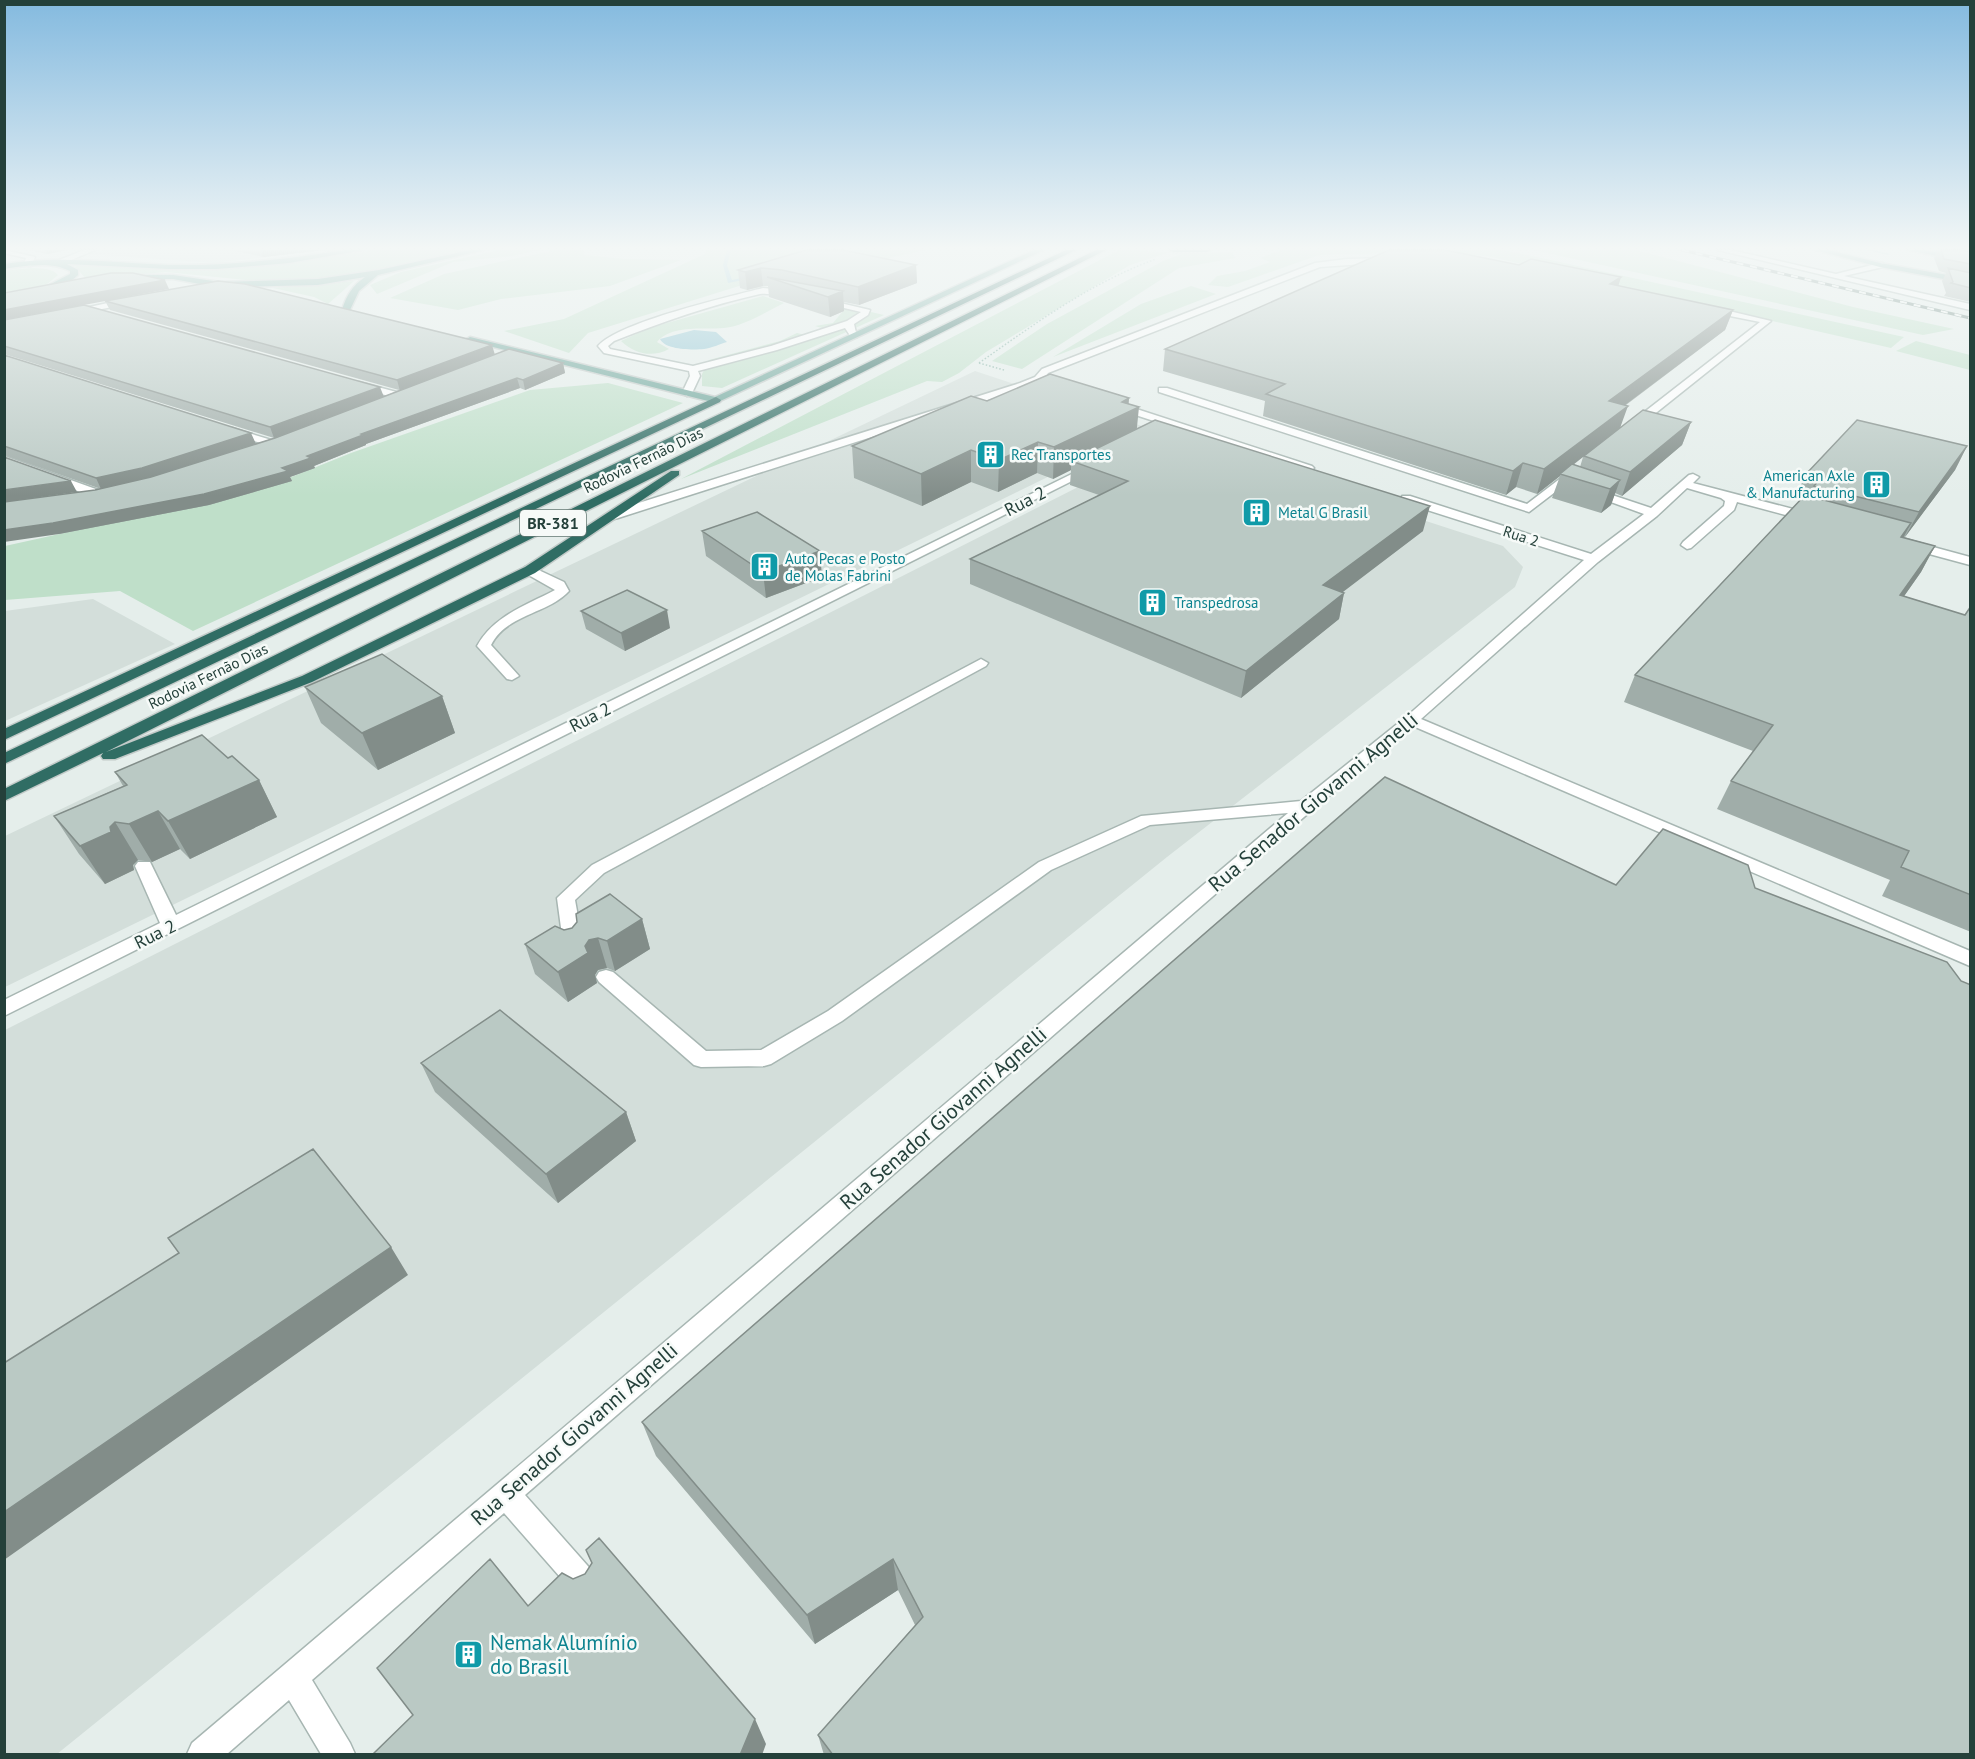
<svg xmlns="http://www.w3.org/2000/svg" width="1975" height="1759" font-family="'PT Sans',sans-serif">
  <rect width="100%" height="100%" fill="#e5eeeb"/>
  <path fill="#d3deda" d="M105 250H328L214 263 89 254Z
    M975 371 1148 428 5 987V836Z
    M1173 439 1503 546 1523 567 1515 587 1167 857 57 1754H5V1030Z
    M93 599 175 644 5 721V611Z"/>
  <path fill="#bfdfc9" d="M373 250H469L349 275 306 281 267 282 166 272 86 279 73 264C117 267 161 271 205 269 261 267 318 260 373 250Z
    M499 250H539L512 256 453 262 377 294 370 285 401 272Z
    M556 250H584V255L624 259 681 260 610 286 501 299 458 310 390 298 444 274Z
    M706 250H926L860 264 823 260 588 333 569 353 504 331 564 319 705 254Z
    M1119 250 1170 252 1130 265 986 352 959 373 942 382 927 381 681 479Z
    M1282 250H1504L1904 337 1891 348 1487 256 1419 252 1319 255 1228 287 1208 285 1217 276 1245 271 1270 262 1260 258Z
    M1533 250H1636L1853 307 1954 329 1923 335Z
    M1232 252 1235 258 1179 268 1022 369 992 361 1047 324 1163 261 1184 253Z
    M33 268C42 269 52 268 58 275L46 285 5 295V270Z
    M354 281 328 304 314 297 273 288Z
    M1191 286 1216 294 1053 357 1141 304Z
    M763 296 784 303C766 312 744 326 724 328 703 330 672 324 657 342L669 349C652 358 635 354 621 341L649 328Z
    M841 305 884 315 722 388 702 386V374L709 360 780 341 797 333 810 336 825 329 815 326 833 323 843 311Z
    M1916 341 1970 355V370L1896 351Z
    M608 383 683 403 193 631 120 591 5 600V546L259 490 351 453 530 390Z"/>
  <path fill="#8ec4d2" d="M694 330 716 332 727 342C720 344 712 348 704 349 692 350 665 350 660 339Z"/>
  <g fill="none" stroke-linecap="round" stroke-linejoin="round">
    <path fill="#8ec4d2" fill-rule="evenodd" d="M727 250H731L727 265 732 280 752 276 754 278 728 283 723 265Z
      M856 250H865L837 255 835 254Z
      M1867 250H1874L1890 254 1888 255Z"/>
    <defs>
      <path id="minor" d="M4 250 35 257 31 266H28L24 264 26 258 4 253Z
        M84 250H95L64 263 57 261Z
        M1718 250H1731L1836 274 1880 263H1883V267L1844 276 1970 304V310Z
        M1389 258H1392V262L1320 267 1048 373 1043 381 1028 387 618 518 614 519 608 515 610 512 1020 383 1035 377 1042 369 1315 263 1347 259Z
        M763 288 792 291 796 294C787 300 772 292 760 294 710 305 662 322 614 341L608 346 610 349 693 366 771 346 847 321 861 312 819 302V298L870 310 868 315 854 324 857 337H851L845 328 777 350 698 371 700 376 692 393 687 396 682 393 690 376 689 371 604 353 598 346C619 322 728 297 763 288Z
        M131 298 135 301 134 303 70 315 66 312Z
        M1708 306 1771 321 1637 428H1629V424L1760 322 1705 311 1704 309Z
        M359 382 404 394 405 396 400 399 355 387 354 385Z
        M1159 388H1167L1527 504 1570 471 1574 470 1580 473 1529 512 1159 392Z
        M1115 402 1312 466 1314 468 1312 470H1304L1111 407V403Z
        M232 428 278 442 279 444 274 447 228 433 227 431Z
        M4 456 104 492 106 495 100 499 96 498 4 463Z
        M1090 465 1094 466V470L4 1016V1000L160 923 135 866 138 862H150L176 915Z
        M1693 474 1699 477 1693 483 1816 515 1818 518 1812 522 1737 502 1734 510 1691 548 1687 549 1681 545 1683 542 1724 506 1725 501 1721 498 1687 488 1657 516 1598 562 1421 719 1970 951V966L1413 726 1312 810 525 1495 602 1582 607 1592 602 1602 592 1607 582 1602 504 1513 312 1680 350 1743 355 1754H321L289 1700 227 1754H187L192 1743 1288 813 1150 825 1051 870 842 1021 771 1064 764 1066 701 1067 694 1065 599 982 596 977 599 972 606 970 613 972 706 1051 761 1050 828 1011 1039 862 1141 816 1301 801 1406 717 1584 560 1402 502V496H1410L1591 554 1644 514 1586 493V489H1594L1651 508 1689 475Z
        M1911 541 1970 557V565L1907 548 1905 545Z
        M530 566 564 582 569 591C548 614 507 614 491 645L519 676 512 680 507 679 477 646C493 616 527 605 555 590L525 573 523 570 525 567Z
        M981 659 988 663 986 666 604 873 575 900 584 950 581 955 574 957 567 955 564 950 557 898 592 865Z"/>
      <path id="major" d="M346 250H364L289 263 217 269H169L67 264 78 270V275C59 294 30 296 4 300V294L47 286 70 274V271C50 261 26 266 4 269V264C60 255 113 263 169 265 228 266 288 259 346 250Z
        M470 250H484L378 275 359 291 350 310 346 313 342 310C346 296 353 285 365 277L318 285 236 287 232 290 173 279H129L125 277 129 275H173L220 282 318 279 379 270Z
        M1034 250H1044L716 403 465 340 470 337 715 397Z
        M1815 250H1828L1880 263 1970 279V284L1880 267Z
        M1908 250H1923L1970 259V263Z"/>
      <path id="highway" d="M1066 250H1076L4 764V753Z
        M1096 250H1106L106 752 302 676 525 567 671 471H679V475L535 573 312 682 115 759H103L101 756 103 753 4 801V789Z
        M1169 250H1211L1207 252H1173Z
        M716 397 721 400 720 402 4 740V729Z"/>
    </defs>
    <use href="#minor" stroke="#a7b6b2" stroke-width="3"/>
    <use href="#major" stroke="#c2cac8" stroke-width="3"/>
    <use href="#highway" stroke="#c2cac8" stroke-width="3"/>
    <path stroke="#86b2a6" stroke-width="1.5" stroke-dasharray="1.5 2" stroke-linecap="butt" d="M979 363C1036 323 1090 283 1156 259
      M979 363 1004 370"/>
    <use href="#minor" fill="#fff" fill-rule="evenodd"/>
    <use href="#major" fill="#6aa398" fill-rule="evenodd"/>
    <use href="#highway" fill="#306d64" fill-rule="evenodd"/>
    <defs>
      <path id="rail" d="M1682 250 1970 318"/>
    </defs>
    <use href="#rail" stroke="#5f7c75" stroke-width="3"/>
    <use href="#rail" stroke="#f6faf8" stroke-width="2" stroke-dasharray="7" stroke-linecap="butt"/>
  </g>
  <path fill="#a0ada9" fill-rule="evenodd" d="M29 250H67L47 254Z
    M232 250H323L263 257Z
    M806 250 916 265 917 283 859 305 844 302V311L830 317 769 297 768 286H763L747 290 740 288 738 270Z
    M1934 250H1971V302L1944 296 1946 293 1942 281 1946 273 1939 271 1934 258 1937 251Z
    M1618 286 1733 310 1725 330 1626 405 1620 428 1691 422 1682 445 1622 496 1615 493 1611 505 1601 513 1552 498 1560 476 1537 494 1516 487 1506 495 1263 416 1265 401 1163 371 1165 349ZM1583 457 1580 467 1573 465Z
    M105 301 495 355 563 363 565 373 525 390 520 388 366 444V445L314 466 315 468 290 477 292 481 209 505 59 534 95 490 101 489 4 455V355L255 444 274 438 4 354V320L383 397 399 390 110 310Z
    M1129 398 1128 404 1137 429 1423 531 1342 592 1344 593 1339 619 1241 698 970 584V559L1099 495 1070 485 1071 470 1053 479 1037 473 998 492 971 482 922 506 854 478 852 446 987 401Z
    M1967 446 1955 470 1905 537H1904L1935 546 1921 572 1904 596 1965 615 1971 606V932L1882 896 1890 880 1717 809 1731 781 1753 751 1624 702 1635 675 1800 500 1795 498 1806 474Z
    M702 531 822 577 766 598 706 556Z
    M581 611 670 628 625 651 586 629Z
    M305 687 442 696 455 733 378 770 321 723Z
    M228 758 259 780 277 817 190 859 180 849 152 862 138 860 133 865 134 870 105 884 79 854 54 816 123 786 115 772Z
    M642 919 650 949 615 971 607 968 598 970 595 975 597 983 568 1002 535 974 525 944Z
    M421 1063 626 1112 636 1141 558 1203 435 1092Z
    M642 1422 1971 1755H824L818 1735 915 1625 898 1590 815 1644 656 1456Z"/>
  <path fill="#828d89" d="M45 250H67L47 254Z
    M261 250H323L263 257Z
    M916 265 917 283 859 305 858 287Z
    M761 268 763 286 747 290 745 272Z
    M1621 277 1615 297 1610 284Z
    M165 280 169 289 4 320V310Z
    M843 291 844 311 830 317 828 297Z
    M1733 310 1725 330 1601 423 1609 401Z
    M492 345 495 355 400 391 397 380Z
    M563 363 565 373 525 390 523 380Z
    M517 378 520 388 366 444V445L314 466 315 468 290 477 292 481 209 505 59 534 4 542V530L282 468 307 456 361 434Z
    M380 387 384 397 274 438 270 427Z
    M1129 398 1128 412 1139 407 1136 437 1071 461V470L1053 479 1054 447 1122 402Z
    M1628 406 1620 428 1561 474H1560V476L1537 494 1544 469Z
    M1691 422 1682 445 1622 496 1630 472Z
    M251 433 256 444 147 479 101 489 96 478Z
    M1038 442 1037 473 998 492 999 460Z
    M1967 446 1955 470 1905 537 1919 512Z
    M971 450V482L922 506 921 474Z
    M1523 463 1516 487 1506 495 1513 471Z
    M1620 480 1611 505 1601 513 1610 489Z
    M71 481 77 492 4 502V490Z
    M1430 506 1423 531 1318 611 1323 585Z
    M1911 523 1898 548 1901 537Z
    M1935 546 1921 572 1886 622 1900 595Z
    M820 551 822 577 766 598 763 572Z
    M1344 593 1339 619 1241 698 1246 671Z
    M667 610 670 628 625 651 621 633Z
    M442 696 455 733 378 770 362 733Z
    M259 780 277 817 190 859 168 821Z
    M158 811 180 849 152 862 129 824Z
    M115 822 138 860 133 865 134 870 105 884 80 846 110 827Z
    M642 919 650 949 615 971 607 941Z
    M598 938 607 968 598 970 595 975 597 983 568 1002 558 972 589 940Z
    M626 1112 636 1141 558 1203 546 1174Z
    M391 1247 408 1275 4 1560V1512Z
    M893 1559 898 1590 815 1644 807 1615Z
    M755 1719 766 1744 762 1755H740Z"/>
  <path fill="#bac9c4" stroke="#828d89" stroke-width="1.5" d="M806 250H843L916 265 858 287 782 270 761 268 745 272 738 270Z
    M1389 250H1445L1519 265 1531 259 1621 277 1610 284 1733 310 1609 401 1628 406 1544 469 1523 463 1513 471 1266 394 1285 384 1165 349Z
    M1941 250H1960L1971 252V264L1944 259Z
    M1948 268 1971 273V288L1951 283 1953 282Z
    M111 273H133L165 280 4 310V293Z
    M767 277 843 291 828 297Z
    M218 281 245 284 492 345 397 380 105 301Z
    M84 305 380 387 270 427 4 346V320Z
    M509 349 563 363 523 380 517 378 361 434 363 435 307 456 311 458 282 468 288 471 204 494 53 523 4 530V502L95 490 151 477 275 438Z
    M4 355 251 433 142 468 96 478 4 446Z
    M1050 374 1129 398 1122 402 1139 407 1054 447 1038 442 999 460 971 450 921 474 852 446 971 396 987 401Z
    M1643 410 1691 422 1630 472 1584 456Z
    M1155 420 1430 506 1323 585 1344 593 1246 671 970 559 1128 481 1071 461Z
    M1857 420 1967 446 1919 512 1814 486 1821 478 1806 474Z
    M4 457 71 481 4 490Z
    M1572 464 1620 480 1610 489 1560 474Z
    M1805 495 1911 523 1901 537 1935 546 1900 595 1965 615 1971 606V895L1901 867 1909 851 1731 781 1773 725 1635 675Z
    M757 512 820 551 763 572 702 531Z
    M627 590 667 610 621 633 581 611Z
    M382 654 442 696 362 733 305 687Z
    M202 735 228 758 232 756 259 780 168 821 158 811 129 824 115 822 110 827 111 832 80 846 54 816 127 785 115 772Z
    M1385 777 1616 885 1663 829 1748 865 1755 888 1947 962 1961 981 1971 985V1755H833L818 1735 923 1617 893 1559 807 1615 642 1422Z
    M610 894 642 919 607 941 598 938 589 940 585 946 588 953 558 972 525 944 555 926 564 930 572 928 577 922 576 914Z
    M500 1010 626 1112 546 1174 421 1063Z
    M313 1149 391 1247 4 1512V1363L179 1253 168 1238Z
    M599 1538 755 1719 740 1755H372L413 1715 377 1668 490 1559 528 1606 562 1573 573 1579 585 1574 592 1563 586 1550Z"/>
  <linearGradient id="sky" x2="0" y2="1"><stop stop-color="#84badf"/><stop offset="0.5" stop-color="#f3f7f6"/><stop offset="1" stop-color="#f3f7f6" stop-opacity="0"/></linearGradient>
  <rect width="1975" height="496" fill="url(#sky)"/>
  <defs>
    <symbol id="building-square" viewBox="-11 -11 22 22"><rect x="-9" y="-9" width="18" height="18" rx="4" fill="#0f9aa8" stroke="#f6faf8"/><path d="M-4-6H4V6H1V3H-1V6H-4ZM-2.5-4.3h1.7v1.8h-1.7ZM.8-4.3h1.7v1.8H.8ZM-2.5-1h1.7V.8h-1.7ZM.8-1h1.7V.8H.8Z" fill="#fff"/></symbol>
  </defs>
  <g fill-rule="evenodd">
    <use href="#building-square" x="974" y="438" width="33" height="33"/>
    <use href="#building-square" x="1860" y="468" width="33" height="33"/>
    <use href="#building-square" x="1240" y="496" width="33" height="33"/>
    <use href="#building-square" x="748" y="550" width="33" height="33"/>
    <use href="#building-square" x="1136" y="586" width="33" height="33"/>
    <use href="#building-square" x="452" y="1638" width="33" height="33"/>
  </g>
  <g text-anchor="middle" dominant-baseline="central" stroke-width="5" stroke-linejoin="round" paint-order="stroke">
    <g font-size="15" fill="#0d838f" stroke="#f6faf8" text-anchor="start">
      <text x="1011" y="454">Rec Transportes</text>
      <text x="1855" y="475" text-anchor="end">American Axle<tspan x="1855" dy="17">&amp; Manufacturing</tspan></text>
      <text x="1278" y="512">Metal G Brasil</text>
      <text x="785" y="558">Auto Pecas e Posto<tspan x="785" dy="17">de Molas Fabrini</tspan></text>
      <text x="1174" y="602">Transpedrosa</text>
    </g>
    <g font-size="15" fill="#24403a" stroke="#f6faf8">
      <text transform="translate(643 460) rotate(-26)">Rodovia Fernão Dias</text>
      <text transform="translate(1521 536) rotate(18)">Rua 2</text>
      <text transform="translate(208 676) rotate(-26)">Rodovia Fernão Dias</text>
    </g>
    <rect fill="#f6faf8" stroke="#637873" stroke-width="1.5" x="520" y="510" width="66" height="26" rx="4.5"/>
    <g font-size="16" font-weight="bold" fill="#24403a">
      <text x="553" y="523">BR-381</text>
    </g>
    <g font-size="18" fill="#24403a" stroke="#f6faf8">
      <text transform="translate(1025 501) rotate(-27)">Rua 2</text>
      <text transform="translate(590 717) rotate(-27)">Rua 2</text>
      <text transform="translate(155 934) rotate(-26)">Rua 2</text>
    </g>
    <g font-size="21" fill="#24403a" stroke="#f6faf8">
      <text transform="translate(1313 802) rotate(-40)">Rua Senador Giovanni Agnelli</text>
      <text transform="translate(943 1118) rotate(-41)">Rua Senador Giovanni Agnelli</text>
      <text transform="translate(574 1434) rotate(-41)">Rua Senador Giovanni Agnelli</text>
    </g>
    <g font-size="21" fill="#0d838f" stroke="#f6faf8" text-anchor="start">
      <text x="490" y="1642">Nemak Alumínio<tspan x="490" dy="24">do Brasil</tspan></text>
    </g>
  </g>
  <rect width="1975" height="1759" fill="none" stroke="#24403a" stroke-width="12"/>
</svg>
